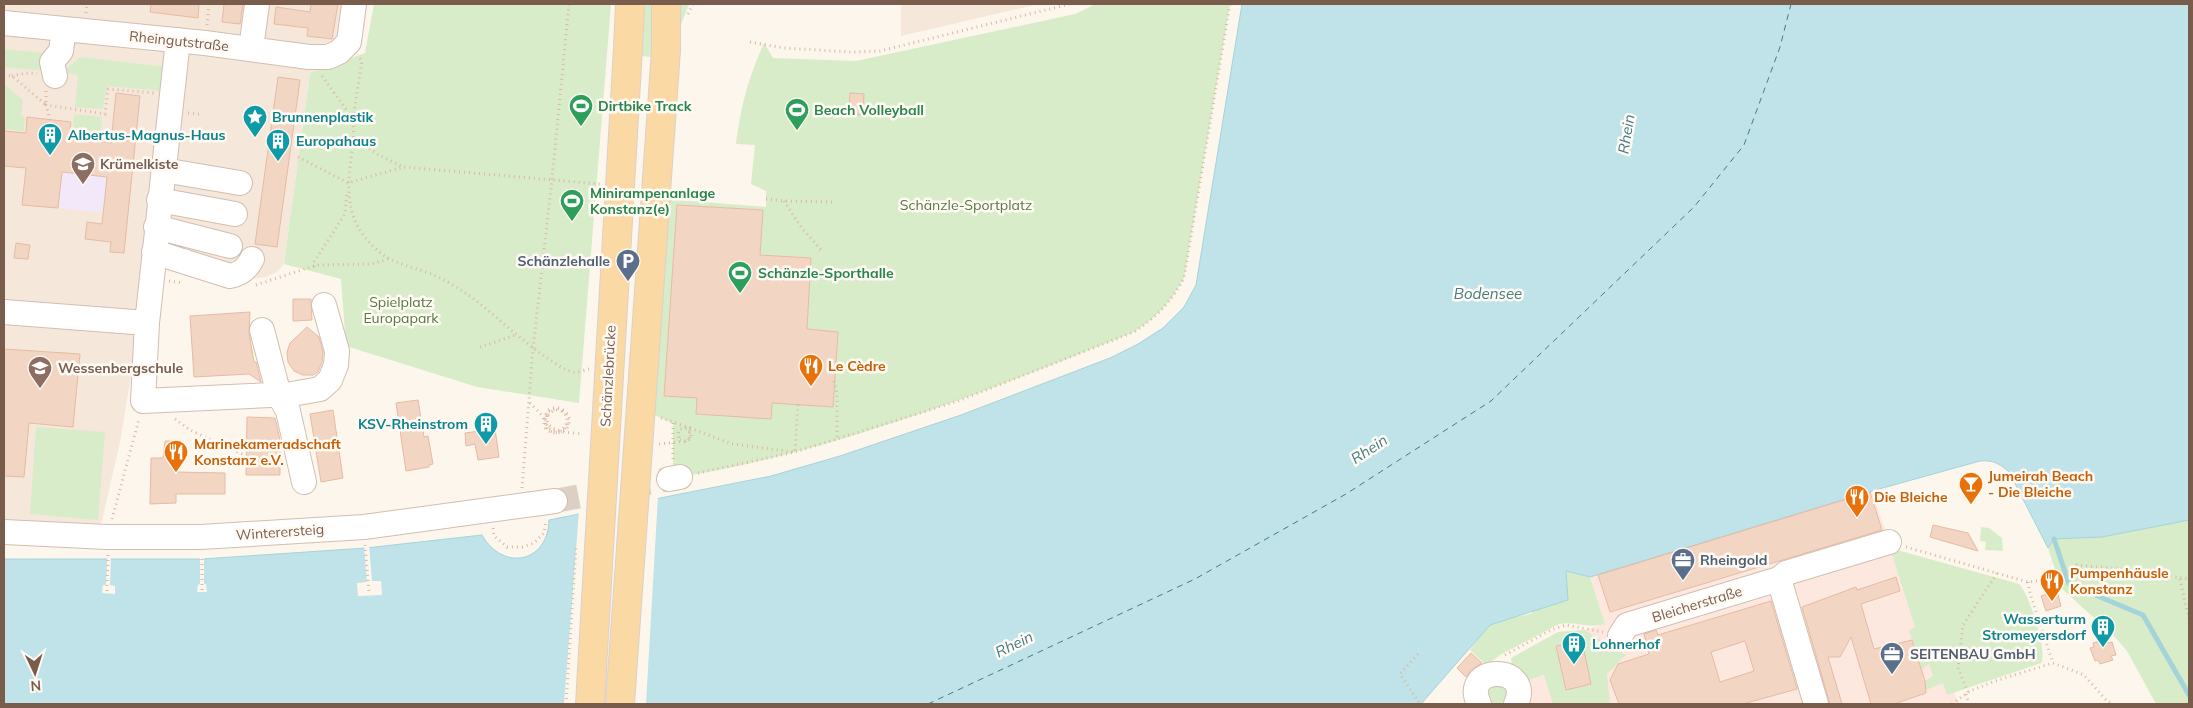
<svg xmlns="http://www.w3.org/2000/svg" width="2193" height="708" font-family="Mulish,sans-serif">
  <rect width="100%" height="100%" fill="#fdf6ec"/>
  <path fill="#f5e8da" d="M4 4H346L336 63 310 73 284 264 277 272 266 277 232 282 145 266 135 352 120 442 101 525 4 520Z
    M901 4H1039L901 36Z"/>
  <path fill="#fde8e0" d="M1872 491 1920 632 1960 704H1523L1526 701 1528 680 1512 666 1511 658 1558 632 1584 630 1605 624 1590 577 1594 574Z"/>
  <path fill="#f3e8fa" d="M62 166 72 173 107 177 105 192 127 215 58 208Z"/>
  <path fill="#d8ecc9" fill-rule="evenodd" d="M374 4H611L579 403 477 387 346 346 341 279 284 264 310 73 365 53Z
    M639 4H652L655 37 652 57 641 56Z
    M676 4H689L680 27 676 26Z
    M1096 4H1230L1184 278C1170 303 1158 316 1134 332 988 391 830 454 673 478V423L652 414 665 195 678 200 766 207V191L751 184 755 145 736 144C741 105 748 79 764 43L773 58 856 61 1075 14ZM677 205 763 210 760 255 811 259 807 329 838 332 833 406 772 403 696 413 697 398 664 395Z
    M4 49 72 56 56 72 4 67Z
    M80 57 167 67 166 91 107 86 103 109 75 107 78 75 63 72Z
    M4 84 23 100 21 115 25 118 24 131 4 129Z
    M74 114 102 117 100 139 72 136Z
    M36 427 105 432 98 520 30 514Z
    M2189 520V704H2156L2127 651 2114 636 2061 588 2048 548 2054 539 2102 537Z
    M1981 527 1989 528 2002 538 2003 551 1985 550 1986 542 1980 541Z
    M1890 548 2019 584C2029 593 2048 652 2041 663L1947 695 1943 683 1926 690 1925 681 1933 676 1929 664 1922 670 1909 630 1915 627Z
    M1566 571 1590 577 1605 624C1589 629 1575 621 1559 624L1500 655 1469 679 1484 663 1470 650 1481 634 1490 625 1509 618 1531 614Z
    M1584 630 1626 655 1607 674 1610 704H1553L1544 675 1528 680 1512 666 1511 658 1558 632Z
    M1494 683 1509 689 1503 704H1493L1489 701 1487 690Z"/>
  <path fill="#bfe3e8" stroke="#a5d3da" d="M1242 4H2189V520L2102 537 2054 539 2048 548 2009 472C1999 463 1993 460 1980 461L1872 491 1590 577 1566 571 1568 600 1490 625 1421 704H4V559H202L366 548 482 535C503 572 548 563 549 520L771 476 840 456 961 415 1110 358 1138 344 1163 328 1184 307 1196 285Z"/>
  <path fill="#fdf6ec" d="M658 496 646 704H564L579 511Z
    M369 545 372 581H381L382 595 358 596 357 583 367 582 364 546Z
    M200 556H204V584H206L207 592H197L198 585 200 584Z
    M107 558H111L110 585 115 586V594L102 593 103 585H106Z"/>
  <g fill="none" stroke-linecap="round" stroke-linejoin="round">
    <path stroke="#a5d3da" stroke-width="5" d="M2054 539 2069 584 2143 615 2189 695"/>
    <path stroke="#437c86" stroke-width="1" stroke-dasharray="6 5" stroke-linecap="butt" d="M928 704 1195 579 1346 494 1491 401 1694 207 1744 145 1780 47 1791 4"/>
  </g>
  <path fill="#f3d5c3" stroke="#e6bba3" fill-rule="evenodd" d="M151 4H199L198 18 150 12Z
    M224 4H243L240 24 222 22Z
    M311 4H338L332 39 307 36 308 28 274 24 276 7 310 12Z
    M278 77 300 80 277 247 255 244Z
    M116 93 140 96 124 253 110 252 111 242 85 239 87 222 102 224 107 177 62 172 58 208 22 205 26 168 4 166V131L26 133 27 117 71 122 69 138 111 143Z
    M850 93 864 94 863 115 849 114Z
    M677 205 763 210 760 255 811 258 807 329 838 332 833 407 772 403 771 419 696 414 697 398 664 396Z
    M16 243 30 245 28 259 14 258Z
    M293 299H311L312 320 293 321Z
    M250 312 249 333 254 362H256L261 382 249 374 194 377 190 316Z
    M307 327 319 337 323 352 322 362 318 372 313 375H303L294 371 288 362 287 352 290 343Z
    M4 349 80 354 73 427 29 423 24 477 4 476Z
    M418 400 424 437 428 436 433 464 429 465V467L406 471 396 403Z
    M333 410 343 478 321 482 310 414Z
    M247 417 275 418 280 440V475H246Z
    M495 429 499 457 478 460 475 444 466 446 465 433Z
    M165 441H177V472L225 473V494H176V503L150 504 151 458H163Z
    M1870 492 1882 530 1610 612 1598 575Z
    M1933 525 1968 533 1978 551 1930 537Z
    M1896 577 1900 591 1861 604 1874 649 1912 640 1925 681 1926 693 1894 704H1871L1851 637 1840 657H1828L1842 704H1830L1802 607 1856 587 1857 590Z
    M2057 591 2061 606 2046 611 2041 596Z
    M1771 601 1797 689 1743 704H1619L1610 680 1618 664 1649 654 1644 634 1656 630 1658 635ZM1745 641 1754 671 1720 682 1711 652Z
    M2107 639 2108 643 2112 642 2116 655 2111 656 2113 660 2100 664 2098 660 2095 661 2090 648 2094 647 2093 643Z
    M1582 641 1591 684 1566 690 1556 646Z
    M1471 653 1482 663 1471 670 1466 677 1457 668Z"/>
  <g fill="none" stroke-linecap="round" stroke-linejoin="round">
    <path stroke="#dcd0c4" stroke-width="24" stroke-dasharray="24 12" stroke-linecap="butt" d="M555 501 669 479"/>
    <defs>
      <path id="minor" d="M4 23 205 43 309 57H328L339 52 349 42 354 4
        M178 40 147 323 143 401 292 394 320 389 330 380 336 365 337 351 324 305
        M251 49 257 4
        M55 76 52 62 61 51 64 29
        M163 170 240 183
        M159 200 235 214
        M156 227 230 246
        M154 252 230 276C241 274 247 269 252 259
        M4 312 147 323
        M262 330 279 395 288 411 304 482
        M669 479 680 477
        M4 532 107 537H201L364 527 555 501
        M1779 579 1816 704
        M1620 636 1627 625 1779 579 1786 573 1889 542
        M1479 704C1460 664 1534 664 1516 704"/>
      <path id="major" d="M666 4V50
        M628 48 630 4"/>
    </defs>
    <use href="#minor" stroke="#d1beb0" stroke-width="26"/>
    <use href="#major" stroke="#dad1cd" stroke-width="30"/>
    <path stroke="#d9b8a5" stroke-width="3" stroke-dasharray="1 4" stroke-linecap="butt" d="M86 13 87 4
      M688 14 693 4
      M207 25 209 4
      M750 42 784 48 852 52 880 51 1070 4
      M4 75 12 76 46 105
      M12 76 26 73 37 74
      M322 76 353 119 354 137 377 154 403 167 600 184
      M46 91V105
      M188 113 199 114
      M353 118 362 61 360 58
      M50 120 46 105 105 114 108 89 154 93
      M354 137C350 167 343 199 358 227 364 238 379 254 390 259 406 267 424 270 440 278 481 298 510 333 547 358 555 363 564 370 574 372 578 373 584 370 589 369
      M298 157 348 183 403 167
      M766 199 784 201 834 202
      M784 201 801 227 821 250
      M314 267V262L345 214 347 191
      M169 281 183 283
      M256 285 317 265 371 264 388 259
      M480 347 516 335
      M834 381 837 394V440
      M530 403C534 407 541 413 543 418 545 421 543 425 546 429 552 435 562 434 567 428 569 425 570 420 569 417 567 412 564 410 561 409 539 400 539 442 564 430 572 421 568 412 557 408L548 412C542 420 547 429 556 432L565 427C570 417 564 409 554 410L547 416
      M661 418 690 428 689 438 685 441 680 440
      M175 419 190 430 246 456
      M673 423V459
      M690 428 732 444 795 452 798 404
      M698 473 795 452 958 401 1134 332C1158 316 1170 303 1184 278L1230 4
      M522 488 533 349 552 179 569 4
      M112 519 139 419
      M493 528 494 536 507 547H522L534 543 544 533 546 520
      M365 545 369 592
      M1906 547 2028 582 2061 578 2077 565 2120 569 2189 579
      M2180 579 2189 620
      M2028 582 2030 593 2053 663
      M202 590V555
      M107 591 108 555
      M1418 654 1400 674 1420 704
      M1505 655 1551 630 1566 625 1603 632
      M1968 692 1958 668 1963 625 1997 573
      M1966 694 1969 704
      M1952 704 1970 691 1995 681 2053 663 2084 675 2107 701 2113 704"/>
    <use href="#minor" stroke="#fff" stroke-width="24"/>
    <use href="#major" stroke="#fbd9a5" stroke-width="28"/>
    <defs>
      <path id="major-bridge" d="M590 704C604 486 614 267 628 48
        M620 704 666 50"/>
    </defs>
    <use href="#major-bridge" stroke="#dad1cd" stroke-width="30" stroke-linecap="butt"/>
    <path stroke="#d9b8a5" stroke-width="3" stroke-dasharray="1 4" stroke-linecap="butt" d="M547 416C546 434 570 432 583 434
      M659 444 688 441 691 437 689 429 684 428 679 430 678 435 680 440
      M566 704 576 548"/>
    <use href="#major-bridge" stroke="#fbd9a5" stroke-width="28"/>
  </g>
  <defs>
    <symbol id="stadium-pin" viewBox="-11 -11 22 30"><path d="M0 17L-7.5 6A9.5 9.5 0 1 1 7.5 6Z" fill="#2e9e5b" stroke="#fffaf3"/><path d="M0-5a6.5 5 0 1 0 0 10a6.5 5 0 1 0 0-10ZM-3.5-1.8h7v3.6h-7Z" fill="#fff"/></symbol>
    <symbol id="sight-pin" viewBox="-11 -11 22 30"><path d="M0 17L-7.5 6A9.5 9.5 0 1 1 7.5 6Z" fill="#0f9aa8" stroke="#fffaf3"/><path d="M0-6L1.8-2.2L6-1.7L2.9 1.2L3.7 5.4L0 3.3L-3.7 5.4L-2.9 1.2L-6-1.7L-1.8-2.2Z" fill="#fff"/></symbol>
    <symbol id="building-pin" viewBox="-11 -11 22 30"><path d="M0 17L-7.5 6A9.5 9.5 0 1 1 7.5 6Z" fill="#0f9aa8" stroke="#fffaf3"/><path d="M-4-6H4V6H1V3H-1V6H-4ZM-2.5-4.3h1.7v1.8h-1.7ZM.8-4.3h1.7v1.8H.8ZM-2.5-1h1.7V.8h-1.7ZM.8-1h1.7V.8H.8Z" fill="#fff"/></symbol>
    <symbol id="school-pin" viewBox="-11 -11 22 30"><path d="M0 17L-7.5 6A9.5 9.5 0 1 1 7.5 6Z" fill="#8d6e63" stroke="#fffaf3"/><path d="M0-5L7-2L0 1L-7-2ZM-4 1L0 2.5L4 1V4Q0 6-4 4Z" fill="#fff"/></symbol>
    <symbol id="parking-pin" viewBox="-11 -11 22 30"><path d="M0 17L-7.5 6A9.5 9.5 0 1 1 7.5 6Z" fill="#5c6f8a" stroke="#fffaf3"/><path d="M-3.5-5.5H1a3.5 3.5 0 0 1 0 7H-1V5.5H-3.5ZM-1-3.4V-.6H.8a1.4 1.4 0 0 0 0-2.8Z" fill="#fff"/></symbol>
    <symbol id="restaurant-pin" viewBox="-11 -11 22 30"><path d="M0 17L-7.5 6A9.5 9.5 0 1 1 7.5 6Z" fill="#e8710a" stroke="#fffaf3"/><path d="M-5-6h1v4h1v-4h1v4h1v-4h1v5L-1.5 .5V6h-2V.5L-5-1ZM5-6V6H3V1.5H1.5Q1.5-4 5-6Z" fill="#fff"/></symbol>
    <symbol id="bar-pin" viewBox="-11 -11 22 30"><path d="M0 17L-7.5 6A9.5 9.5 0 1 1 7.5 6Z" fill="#e8710a" stroke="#fffaf3"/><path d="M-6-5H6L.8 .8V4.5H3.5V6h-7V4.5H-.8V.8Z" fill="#fff"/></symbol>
    <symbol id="office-pin" viewBox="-11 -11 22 30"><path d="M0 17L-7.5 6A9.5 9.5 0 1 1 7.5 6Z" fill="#5c6f8a" stroke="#fffaf3"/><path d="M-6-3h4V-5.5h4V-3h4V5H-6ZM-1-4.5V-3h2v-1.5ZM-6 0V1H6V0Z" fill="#fff"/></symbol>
  </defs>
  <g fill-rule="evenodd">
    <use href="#stadium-pin" x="567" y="92" width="28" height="38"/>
    <use href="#stadium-pin" x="783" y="96" width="28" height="38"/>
    <use href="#sight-pin" x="241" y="103" width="28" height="38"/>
    <use href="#building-pin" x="36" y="121" width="28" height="38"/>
    <use href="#building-pin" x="264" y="127" width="28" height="38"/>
    <use href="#school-pin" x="69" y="150" width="28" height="38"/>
    <use href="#stadium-pin" x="558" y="187" width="28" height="38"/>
    <use href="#parking-pin" x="614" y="247" width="28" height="38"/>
    <use href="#stadium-pin" x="726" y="259" width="28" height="38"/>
    <use href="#restaurant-pin" x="797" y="352" width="28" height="38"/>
    <use href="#school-pin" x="26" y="354" width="28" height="38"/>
    <use href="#building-pin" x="472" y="410" width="28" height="38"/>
    <use href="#restaurant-pin" x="162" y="438" width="28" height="38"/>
    <use href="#bar-pin" x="1957" y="470" width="28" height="38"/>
    <use href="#restaurant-pin" x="1843" y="483" width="28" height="38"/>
    <use href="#office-pin" x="1669" y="546" width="28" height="38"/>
    <use href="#restaurant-pin" x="2038" y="567" width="28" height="38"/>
    <use href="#building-pin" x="2089" y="613" width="28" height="38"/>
    <use href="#building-pin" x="1560" y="630" width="28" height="38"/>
    <use href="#office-pin" x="1878" y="640" width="28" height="38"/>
  </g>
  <g text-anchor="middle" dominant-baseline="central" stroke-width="5" stroke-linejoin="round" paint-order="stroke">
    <g font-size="14" fill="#7a5c4d" stroke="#fffaf3">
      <text transform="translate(179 41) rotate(6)">Rheingutstraße</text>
      <text transform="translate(608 376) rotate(-87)">Schänzlebrücke</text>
      <text transform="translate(280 532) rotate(-4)">Winterersteig</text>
      <text transform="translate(1697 604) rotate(-17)">Bleicherstraße</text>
    </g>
    <g font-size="14" font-weight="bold" fill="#27864d" stroke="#fffaf3" text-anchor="start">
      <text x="598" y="106">Dirtbike Track</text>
      <text x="814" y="110">Beach Volleyball</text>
      <text x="590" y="193">Minirampenanlage<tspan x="590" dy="16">Konstanz(e)</tspan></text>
      <text x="758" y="273">Schänzle-Sporthalle</text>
    </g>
    <g font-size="14" font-weight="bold" fill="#0d838f" stroke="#fffaf3" text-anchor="start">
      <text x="272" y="117">Brunnenplastik</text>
      <text x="68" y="135">Albertus-Magnus-Haus</text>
      <text x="296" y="141">Europahaus</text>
      <text x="468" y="424" text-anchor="end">KSV-Rheinstrom</text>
      <text x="2086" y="619" text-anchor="end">Wasserturm<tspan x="2086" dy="16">Stromeyersdorf</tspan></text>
      <text x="1592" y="644">Lohnerhof</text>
    </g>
    <g font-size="14" font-weight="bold" fill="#785e54" stroke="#fffaf3" text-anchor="start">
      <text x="100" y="164">Krümelkiste</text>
      <text x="58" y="368">Wessenbergschule</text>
    </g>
    <g font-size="14" fill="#537a41" stroke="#fffaf3">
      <text x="966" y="205">Schänzle-Sportplatz</text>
      <text x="401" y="302">Spielplatz<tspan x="401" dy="16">Europapark</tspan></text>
    </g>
    <g font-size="14" font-weight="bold" fill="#4e5e75" stroke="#fffaf3" text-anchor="start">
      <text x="610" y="261" text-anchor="end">Schänzlehalle</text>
      <text x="1700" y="560">Rheingold</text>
      <text x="1910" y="654">SEITENBAU GmbH</text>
    </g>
    <g font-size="14" font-weight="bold" fill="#c56008" stroke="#fffaf3" text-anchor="start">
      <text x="828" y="366">Le Cèdre</text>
      <text x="194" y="444">Marinekameradschaft<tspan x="194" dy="16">Konstanz e.V.</tspan></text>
      <text x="1988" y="476">Jumeirah Beach<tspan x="1988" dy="16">- Die Bleiche</tspan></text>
      <text x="1874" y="497">Die Bleiche</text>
      <text x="2070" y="573">Pumpenhäusle<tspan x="2070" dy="16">Konstanz</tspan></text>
    </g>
    <g font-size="15" font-style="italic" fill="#437c86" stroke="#fffaf3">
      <text transform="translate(1626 134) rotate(-81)">Rhein</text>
      <text x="1488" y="293">Bodensee</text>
      <text transform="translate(1369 449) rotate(-33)">Rhein</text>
      <text transform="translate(1014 644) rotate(-26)">Rhein</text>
    </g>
  </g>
  <rect width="2193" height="708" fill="none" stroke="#7a5c4d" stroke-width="10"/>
  <g transform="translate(35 673) rotate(176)" stroke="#fffaf3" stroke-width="4" paint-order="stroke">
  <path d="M0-4L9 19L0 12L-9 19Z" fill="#7a5c4d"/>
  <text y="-8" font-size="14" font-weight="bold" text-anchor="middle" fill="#7a5c4d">N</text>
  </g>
</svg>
